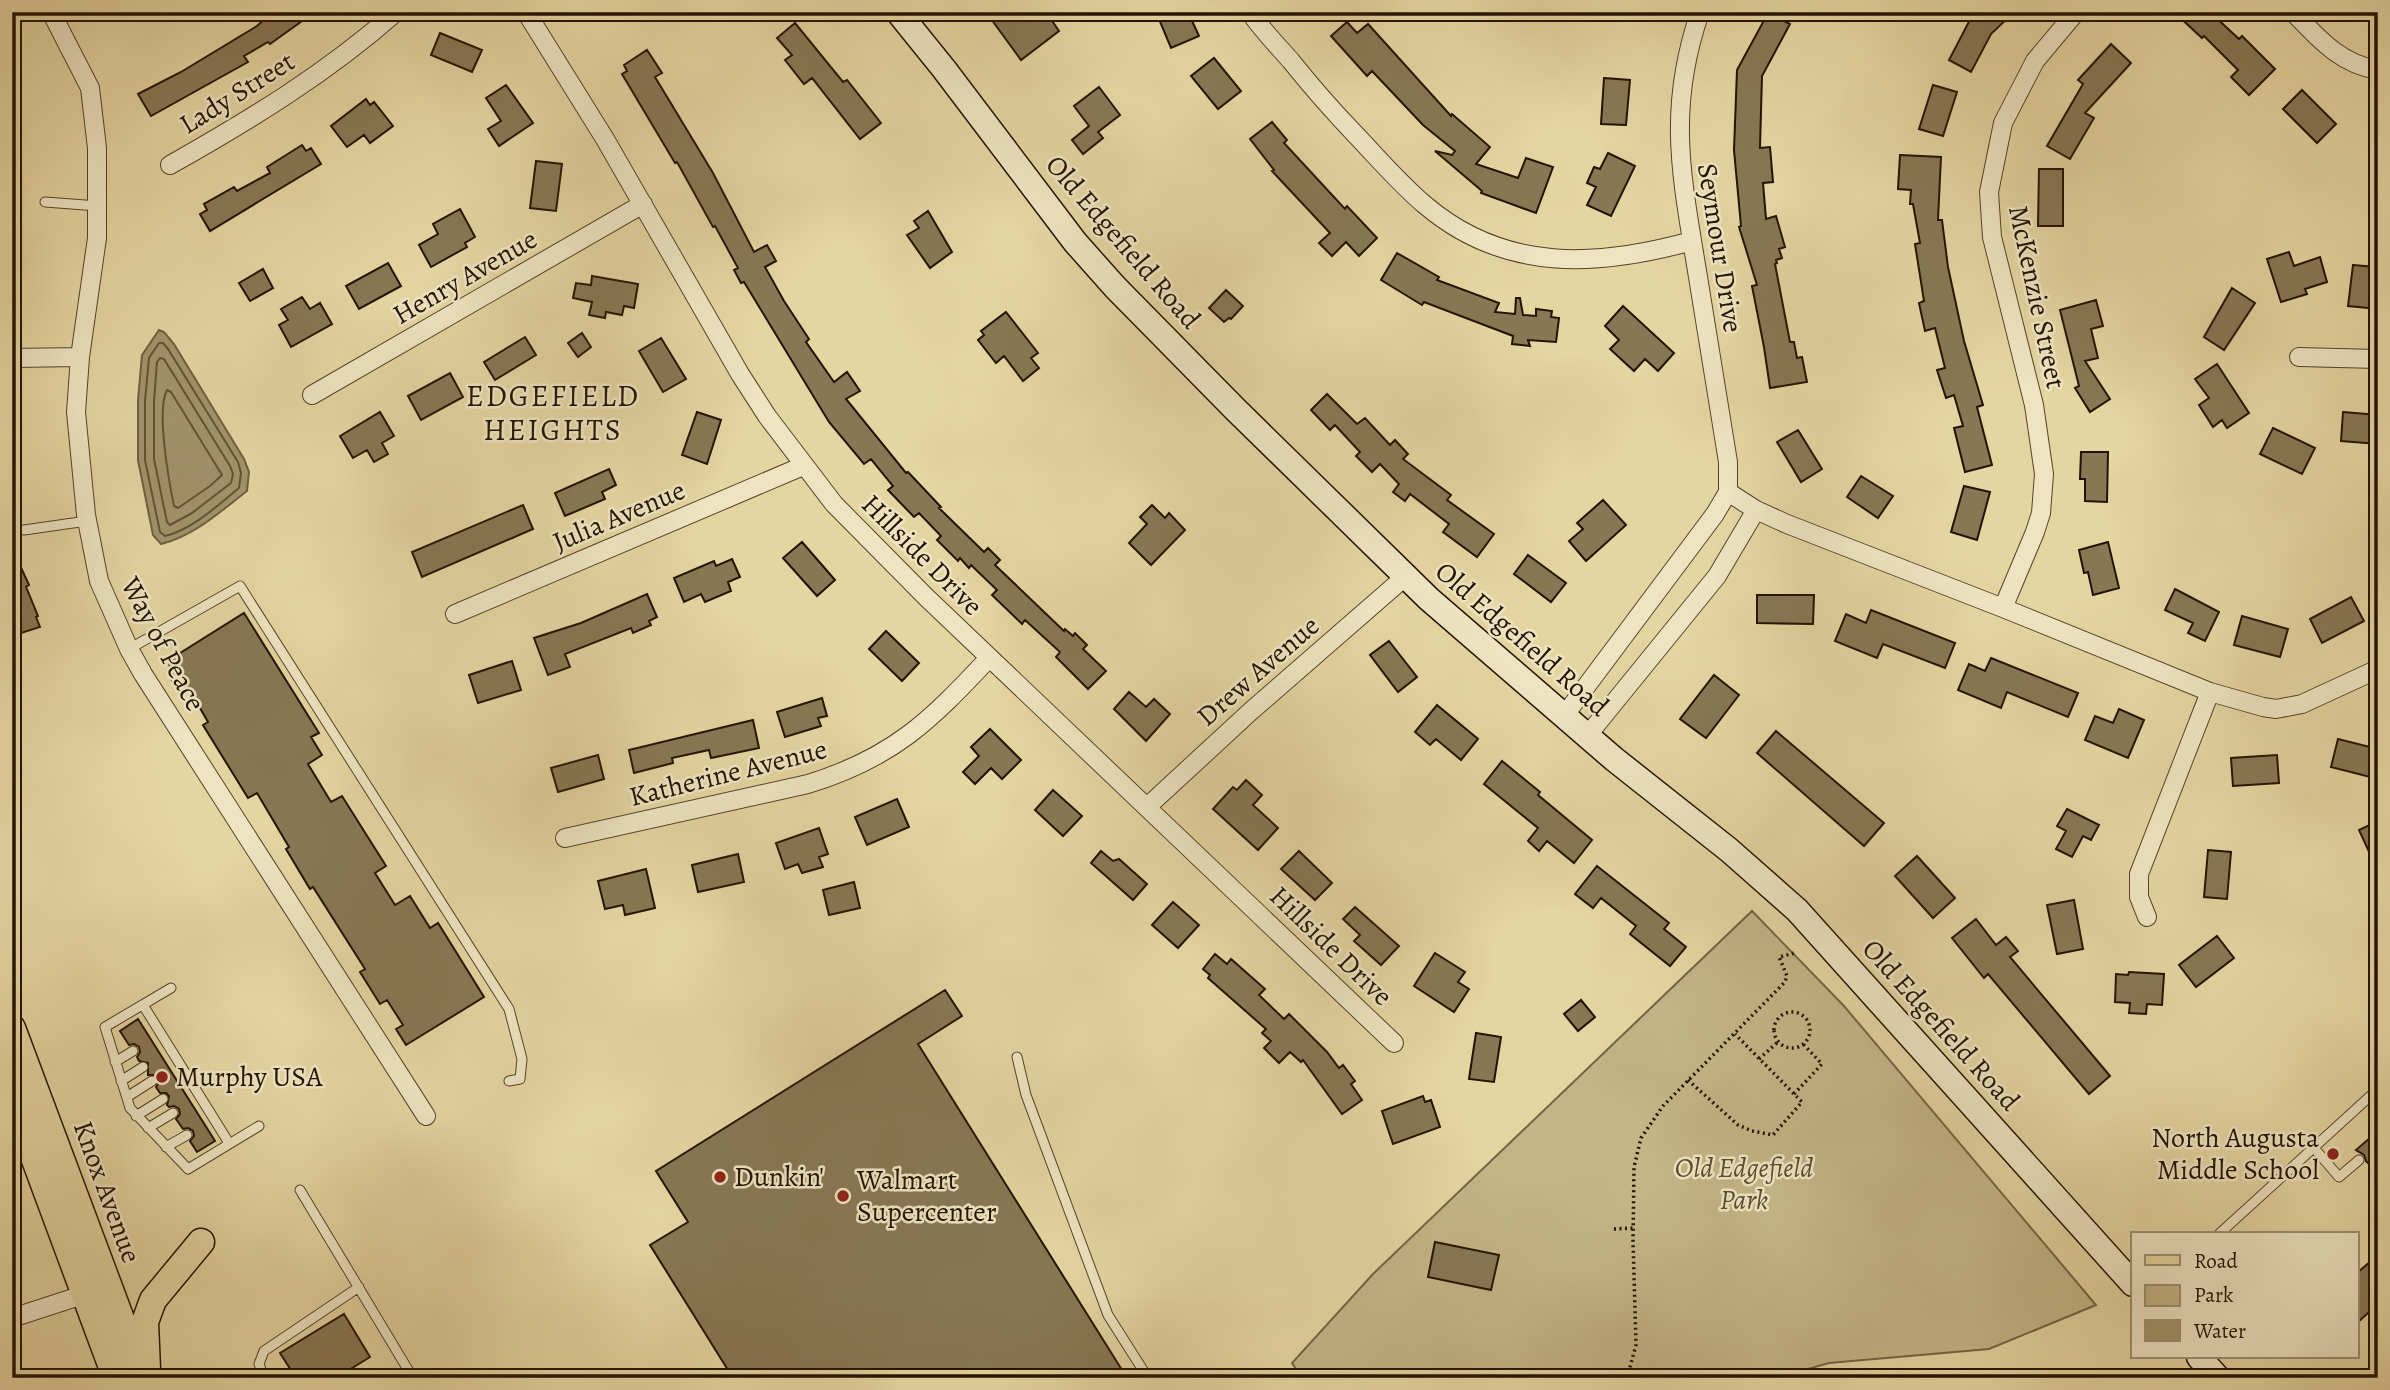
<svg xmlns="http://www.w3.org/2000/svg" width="2390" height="1390" font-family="Alegreya,serif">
  <rect width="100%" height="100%" fill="#e5d5a1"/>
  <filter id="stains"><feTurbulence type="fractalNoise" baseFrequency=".00286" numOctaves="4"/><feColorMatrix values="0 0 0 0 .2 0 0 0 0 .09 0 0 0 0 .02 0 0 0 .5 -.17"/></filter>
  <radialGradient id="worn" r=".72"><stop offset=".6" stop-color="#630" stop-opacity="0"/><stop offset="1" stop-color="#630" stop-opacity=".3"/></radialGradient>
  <path fill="#c4b486" stroke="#746344" stroke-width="2" d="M1752 911 1844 1006 2096 1305 1989 1349 1829 1363 1776 1378H1302L1292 1363 1373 1274Z"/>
  <path fill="#a3936b" stroke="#705f41" stroke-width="2" d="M159 330 164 332 174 344 244 459 249 472 247 491C221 511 194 536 161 544L153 535 138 460V400L142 355Z"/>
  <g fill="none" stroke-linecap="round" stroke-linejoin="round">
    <path stroke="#645236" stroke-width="2" d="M159 343H163L168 349 238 462 241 473 239 488C218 505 192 530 165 536L160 532 145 460V401L149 358Z
      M160 358 164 359 230 466 233 474 231 483 192 513 170 525 167 522 154 459V401L157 362Z
      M167 390 171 392 222 475 210 486 178 508 174 506C169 482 156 410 167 390Z"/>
  </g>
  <path fill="#887754" stroke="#241201" stroke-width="2" d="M273 12H295L302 21 270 44 268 42 244 56 248 62 151 116 138 94 181 72 257 26Z
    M986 12H1046L1059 31 1021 60Z
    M1156 12H1188L1199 36 1171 48Z
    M1974 12H2014L1991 34 1971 72 1949 60Z
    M2174 12H2210L2239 39 2242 36 2275 69 2249 95 2231 77 2238 70 2204 36 2202 38Z
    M1768 13 1790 24 1762 76 1760 148 1770 147 1773 182 1763 183 1766 219 1776 216 1785 247 1779 249 1782 258 1776 260 1777 263 1775 264 1790 342H1794L1797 358 1802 357 1807 382 1770 388 1764 347 1752 286 1757 285 1739 227 1741 226 1734 150 1737 70Z
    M1347 22 1357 33 1368 24 1451 116 1452 114 1490 147 1476 164 1518 178 1526 158 1553 167 1536 213 1481 193 1482 191 1435 151 1452 155 1455 151 1423 125 1372 71 1367 76 1331 36Z
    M795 23 843 82 847 80 881 123 860 139 812 78 804 84 785 60 792 55 777 38Z
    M440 33 482 50 472 72 431 55Z
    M2111 44 2131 63 2085 113 2094 118 2070 159 2047 146 2083 84 2078 80Z
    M647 50 662 73 655 77 713 173 754 252 767 245 776 261 765 267 784 301 809 339 806 342 834 382 847 372 860 391 846 399 906 473 908 472 941 507 939 508 984 552 988 548 1000 560 995 565 1064 631 1065 629 1073 636 1075 633 1087 645 1083 649 1106 671 1088 689 1056 657 1060 652 1025 620 1022 624 992 595 997 590 971 565 969 568 960 558 958 561 937 540 941 536 919 513 914 517 888 490 893 486 871 459 864 464 829 422 744 282 741 283 734 270 738 268 715 226 713 227 677 162 675 163 622 74 627 71 624 65Z
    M1214 58 1241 91 1218 109 1191 76Z
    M1604 78 1630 80 1626 125 1601 124Z
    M506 85 533 123 499 146 488 129 501 121 486 98Z
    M1933 85 1957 92 1943 136 1919 129Z
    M1099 87 1120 115 1098 132 1103 138 1083 154 1072 140 1089 126 1074 106Z
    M2302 90 2336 124 2317 143 2283 109Z
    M366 99 370 105 374 102 393 126 370 143 364 135 347 147 331 126Z
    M1272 122 1287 140 1284 143 1345 209 1347 206 1377 238 1359 256 1346 242 1332 256 1319 243 1330 233 1272 171 1274 170 1250 139Z
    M302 145 306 151 311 148 321 164 210 231 200 214 207 210 204 204 234 187 237 191 270 173 267 167Z
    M1608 153 1635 166 1611 216 1587 205 1596 187 1587 183 1594 167 1600 169Z
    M1900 155 1941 157 1938 220H1942L1948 267 1964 341 1983 405 1977 407 1992 465 1965 472 1954 428 1963 426 1954 395 1946 398 1937 370 1945 368 1935 328 1925 331 1919 303 1924 301 1915 244 1920 243 1913 204H1910L1911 190 1898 189Z
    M536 161 562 164 556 211 530 208Z
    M2039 169H2063V226H2038Z
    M460 209 475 237 465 243 467 247 431 267 419 245 438 234 433 224Z
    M928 211 952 252 930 268 907 235 919 228 914 221Z
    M2289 252 2294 266 2320 257 2327 282 2305 289 2307 294 2281 302 2267 259Z
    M1397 253 1439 277 1437 280 1499 303 1495 312 1515 314 1516 298H1520L1523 315 1536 316V309L1552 311 1551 317 1559 318 1556 342 1528 340 1530 346 1512 344 1513 336 1424 302 1422 305 1381 280Z
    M388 263 401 286 359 309 346 286Z
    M2353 265 2375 267 2373 281 2378 282V309L2348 306Z
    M263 269 273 288 250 301 239 283Z
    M592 276 638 284 634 308 624 306 622 315 606 312 605 318 589 315 592 302 573 298 576 283 591 285Z
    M2232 288 2255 303 2224 350 2204 337Z
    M1226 290 1243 306 1231 319 1229 318 1224 322 1209 308Z
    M302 297 310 309 320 303 332 324 291 347 279 325 288 320 281 309Z
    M2096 300 2103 326 2091 329 2098 358 2085 361 2110 399 2090 412 2075 388 2079 386 2060 310Z
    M1623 306 1674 353 1658 371 1645 359 1634 371 1610 349 1619 340 1605 326Z
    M1006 312 1038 353 1031 358 1039 368 1023 381 1004 356 996 363 978 340 984 335 981 331Z
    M582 333 591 347 578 357 568 343Z
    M525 337 536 355 495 380 484 362Z
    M661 338 686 379 663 392 639 351Z
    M2217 364 2249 413 2227 428 2222 420 2213 427 2199 405 2209 398 2195 379Z
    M450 373 463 397 421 420 408 396Z
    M1327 394 1357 424 1365 418 1390 445 1395 440 1408 454 1403 459 1451 495 1447 500 1494 534 1477 557 1443 532 1449 524 1410 494 1405 501 1393 492 1399 484 1380 464 1372 472 1356 456 1360 452 1335 425 1330 430 1311 410Z
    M380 412 394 436 382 443 388 454 374 462 367 450 353 458 340 436Z
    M697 412 721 420 707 464 682 455Z
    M2343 412 2378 415V444L2341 441Z
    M2273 428 2315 448 2302 474 2260 454Z
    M1798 430 1822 469 1801 482 1777 442Z
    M2081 452H2108L2107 502 2085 501V479H2080Z
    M609 469 616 485 602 492 605 499 565 516 555 493Z
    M1861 476 1893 496 1878 518 1847 497Z
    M1964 486 1990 492 1977 540 1951 532Z
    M1603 500 1626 525 1586 561 1569 541 1583 529 1577 523Z
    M523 505 533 529 422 577 412 552Z
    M1152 505 1165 518 1169 513 1185 530 1151 565 1129 543 1147 524 1140 517Z
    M802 542 835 580 817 596 783 558Z
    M2108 542 2119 588 2093 595 2088 572 2084 573 2079 550Z
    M12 548 29 585 26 587 38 616 36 617 40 627 12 636Z
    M1528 555 1566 583 1551 602 1514 574Z
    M732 559 740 577 728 582 731 591 705 602 701 594 684 602 674 578 714 561 716 566Z
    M2175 589 2219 612 2205 641 2188 633 2193 623 2165 610Z
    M647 594 657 617 649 621 651 625 633 633 631 628 565 654 570 667 548 675 534 638 581 623Z
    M1757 595H1814L1813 624 1757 623Z
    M2351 597 2364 621 2322 643 2310 619Z
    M1871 610 1955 643 1945 668 1883 644 1877 658 1835 641 1846 614 1866 623Z
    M244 613 319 733 311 737 322 755 308 764 331 802 342 796 386 866 375 873 395 905 410 896 430 928 438 923 484 997 406 1045 396 1029 403 1025 387 1000 380 1004 360 972 365 969 313 887 310 889 286 849 289 847 257 793 248 798 203 725 208 722 189 689 180 694 171 679 169 660Z
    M2242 616 2288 629 2280 657 2234 645Z
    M886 631 919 663 902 681 869 649Z
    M1389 641 1417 677 1398 692 1370 655Z
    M1991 658 2078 693 2068 717 2007 692 2001 708 1958 690 1969 664 1985 671Z
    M512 661 521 690 478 703 469 675Z
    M1714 675 1739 695 1706 738 1680 719Z
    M1129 692 1146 707 1154 699 1170 714 1146 741 1114 709Z
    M822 698 827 716 818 718 821 726 785 737 777 712Z
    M1437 705 1478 739 1461 760 1436 739 1430 745 1415 732Z
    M2119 709 2144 720 2128 758 2085 740 2095 716 2113 723Z
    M753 720 759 748 711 758 709 750 672 758 673 763 634 773 629 750Z
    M990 729 1021 760 1002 779 991 768 975 784 963 772 979 756 971 747Z
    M1776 731 1884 823 1864 846 1757 753Z
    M2338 739 2378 749V779L2331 767Z
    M598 755 604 779 558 792 551 768Z
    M2277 755 2279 783 2233 786 2231 758Z
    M1502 761 1540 792 1538 795 1592 840 1574 863 1547 841 1539 851 1528 841 1538 828 1484 784Z
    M1246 780 1262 795 1253 805 1278 828 1258 850 1213 809 1233 787 1237 790Z
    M1053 790 1082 816 1063 836 1035 810Z
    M897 799 909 827 867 845 855 817Z
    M2067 809 2099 825 2091 840 2083 836 2072 857 2056 849 2066 831 2057 826Z
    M2378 821V871L2359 830Z
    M819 828 828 854 819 857 823 867 802 873 798 864 785 869 776 843Z
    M2208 850 2231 852 2227 899 2204 897Z
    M1101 851 1113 861 1119 859 1147 884 1133 900 1091 863Z
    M1299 851 1332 883 1315 900 1281 869Z
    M738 854 744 882 698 892 692 865Z
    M1917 856 1955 898 1933 918 1895 876Z
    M1597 866 1669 923 1664 929 1686 947 1670 966 1630 934 1636 926 1601 898 1593 908 1575 894Z
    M646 869 655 908 625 915 623 905 605 909 598 881Z
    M854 882 860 908 829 915 823 890Z
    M2074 900 2083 949 2057 954 2047 905Z
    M1173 902 1199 925 1178 948 1152 925Z
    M1355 907 1399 946 1381 965 1354 941 1360 935 1343 919Z
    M1976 919 1996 945 2006 937 2018 951 2010 957 2110 1076 2089 1094 1988 974 1984 978 1952 938Z
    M2217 936 2234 958 2196 987 2179 965Z
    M1435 953 1465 972 1458 982 1469 989 1454 1012 1414 986Z
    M1215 954 1227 964 1231 959 1265 989 1259 995 1284 1019 1289 1014 1327 1052 1339 1068 1343 1065 1355 1081 1351 1084 1362 1100 1342 1114 1303 1060 1301 1062 1290 1052 1279 1063 1264 1048 1271 1041 1262 1033 1266 1029 1208 978 1210 975 1203 969Z
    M2129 972 2164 974 2162 1005 2147 1004 2146 1014 2129 1013 2130 1003 2115 1002 2116 974 2128 975Z
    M945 990 962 1016 918 1044 1127 1378H733L650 1245 688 1222 656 1171Z
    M1581 1000 1595 1017 1578 1031 1564 1014Z
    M138 1019 215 1141 197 1152 190 1141 194 1136 193 1131 188 1128 183 1129 176 1119 180 1114 179 1109 174 1106 169 1107 167 1105 169 1096 166 1093H160L156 1087 158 1084V1078L155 1075H148V1063L139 1061 137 1057 140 1052 139 1047 134 1044 129 1045 120 1031Z
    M1476 1033 1501 1037 1494 1082 1469 1079Z
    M1423 1096 1425 1102 1431 1100 1440 1127 1393 1144 1382 1111Z
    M2378 1131V1174L2366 1161 2364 1155 2356 1150Z
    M1435 1242 1499 1255 1491 1290 1428 1277Z
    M2378 1255V1304L2357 1323V1273Z
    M344 1314 370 1357 336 1378H296L280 1353Z"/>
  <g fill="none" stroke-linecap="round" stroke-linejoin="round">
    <defs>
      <path id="lane" d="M45 202 98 206
        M24 530 87 521
        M129 649 240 586 509 1009 522 1059 520 1079 509 1081
        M171 988 105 1027 130 1108 188 1169 259 1126
        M143 1005 229 1143
        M1017 1057 1026 1095 1108 1315 1148 1378
        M115 1062 133 1051
        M121 1081 143 1067
        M127 1097 152 1081
        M136 1116 163 1099
        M148 1128 173 1113
        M166 1147 187 1135
        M2314 1148 2339 1177 2359 1160
        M300 1190 413 1378
        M2219 1234 2378 1089
        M264 1378 259 1364 264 1351 359 1287"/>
      <path id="street" d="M51 12 90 88 97 148V238L80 357 76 412 86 515 99 581 129 649 143 674 426 1116
        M526 12 605 139 740 374 767 416 834 504 926 597 1394 1043
        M1250 12C1262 30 1277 45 1291 61 1311 86 1332 110 1354 133 1377 157 1399 183 1425 205 1505 273 1598 267 1692 241
        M1700 12C1666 111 1682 178 1698 277 1708 339 1718 400 1728 462V492L1756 510 1787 524 2003 608 2210 692 2263 707 2276 709 2302 704 2378 669
        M2293 12C2318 38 2340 64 2378 70
        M170 165C250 120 327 73 396 12
        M2299 357 2378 359
        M12 358 80 357
        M312 395 643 204
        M2003 608 2035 532 2041 513 2044 474 2034 405 1992 237 1989 192 2003 123 2035 61 2076 12
        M455 614 803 466
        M1564 716 1715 514 1728 492
        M1587 736 1717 576 1756 510
        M1147 807 1251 711 1406 576
        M565 838 808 784C893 758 930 721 989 658
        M2147 917 2139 897V874L2210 692
        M12 1318 95 1291"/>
      <path id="secondary" d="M898 12 944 69 1075 242 1115 287 1235 409 1429 599 1614 759 1729 850 1797 910 2133 1284
        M2199 1357 2218 1378"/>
      <path id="primary" d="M12 1028 143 1378
        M12 1098 116 1378
        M147 1369 145 1322 153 1300 201 1242"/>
    </defs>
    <use href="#lane" stroke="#544329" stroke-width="11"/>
    <use href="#street" stroke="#544329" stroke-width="20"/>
    <use href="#secondary" stroke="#241201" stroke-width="27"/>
    <use href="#primary" stroke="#241201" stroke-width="29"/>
    <path stroke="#241201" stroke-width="3.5" stroke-dasharray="2 3.5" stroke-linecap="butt" d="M1774 1030a18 18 0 1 1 36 0a18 18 0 1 1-36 0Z
      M1759 1059 1779 1041
      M1688 1080 1738 1125 1752 1131 1773 1135 1802 1102 1735 1034
      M1794 1094 1822 1064 1803 1044
      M1614 1229 1633 1228
      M1627 1378 1636 1345 1633 1241 1634 1167 1641 1138 1663 1106 1785 982 1787 976 1779 957 1795 953"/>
    <use href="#lane" stroke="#eee4c2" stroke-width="9"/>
    <use href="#street" stroke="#eee4c2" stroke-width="18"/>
    <use href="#secondary" stroke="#eee4c2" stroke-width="24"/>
    <use href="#primary" stroke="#e5d5a1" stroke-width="26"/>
  </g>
  <g fill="#8f2418" stroke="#eee4c2" stroke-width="2.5">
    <circle cx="162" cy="1077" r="7"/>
    <circle cx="2333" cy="1154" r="7"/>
    <circle cx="720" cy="1177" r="7"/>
    <circle cx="843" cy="1196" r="7"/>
  </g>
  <g text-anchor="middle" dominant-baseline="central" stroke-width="5" stroke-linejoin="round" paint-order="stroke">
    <g font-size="28" fill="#241201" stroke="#eee4c2">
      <text transform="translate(237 93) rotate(-32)">Lady Street</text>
      <text transform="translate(1123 242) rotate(49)">Old Edgefield Road</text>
      <text transform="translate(1720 248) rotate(81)">Seymour Drive</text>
      <text transform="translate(465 277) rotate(-30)">Henry Avenue</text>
      <text transform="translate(2037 297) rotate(78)">McKenzie Street</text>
      <text transform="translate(619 516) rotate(-23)">Julia Avenue</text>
      <text transform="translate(922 555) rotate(45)">Hillside Drive</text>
      <text transform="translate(1522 639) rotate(41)">Old Edgefield Road</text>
      <text transform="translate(163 644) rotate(62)">Way of Peace</text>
      <text transform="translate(1258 671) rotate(-41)">Drew Avenue</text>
      <text transform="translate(728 773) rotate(-14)">Katherine Avenue</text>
      <text transform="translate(1331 946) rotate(44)">Hillside Drive</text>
      <text transform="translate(1941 1025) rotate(48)">Old Edgefield Road</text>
      <text transform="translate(107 1192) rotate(70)">Knox Avenue</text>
    </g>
    <g font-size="28" fill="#241201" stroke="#eee4c2" text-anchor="start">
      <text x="176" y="1077">Murphy USA</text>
      <text x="2319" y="1138" text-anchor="end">North Augusta<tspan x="2319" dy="32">Middle School</tspan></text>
      <text x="734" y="1177">Dunkin'</text>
      <text x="857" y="1180">Walmart<tspan x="857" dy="32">Supercenter</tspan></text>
    </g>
    <g font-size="28" font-style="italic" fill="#5c4b30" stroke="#eee4c2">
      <text x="1744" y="1168">Old Edgefield<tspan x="1744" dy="32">Park</tspan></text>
    </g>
    <g font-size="30" letter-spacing="2" fill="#241201" stroke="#eee4c2">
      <text x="553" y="396">EDGEFIELD<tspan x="553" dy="34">HEIGHTS</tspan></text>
    </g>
  </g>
  <rect width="2390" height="1390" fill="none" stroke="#e5d5a1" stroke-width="42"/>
  <rect x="14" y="14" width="2362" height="1362" fill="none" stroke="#241201" stroke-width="3.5"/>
  <rect x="21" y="21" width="2348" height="1348" fill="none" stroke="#241201" stroke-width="2"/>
  <rect x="2131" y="1232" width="228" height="126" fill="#eee4c2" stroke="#9d9075" stroke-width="2"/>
  <rect x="2145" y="1255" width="35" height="10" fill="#e5d5a1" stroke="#9d9075" stroke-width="2"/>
  <text x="2194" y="1268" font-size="21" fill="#241201">Road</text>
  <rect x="2145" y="1285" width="35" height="21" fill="#c4b486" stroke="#9d9075" stroke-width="2"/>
  <text x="2194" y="1302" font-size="21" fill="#241201">Park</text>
  <rect x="2145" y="1320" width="35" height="21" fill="#a3936b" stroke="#9d9075" stroke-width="2"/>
  <text x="2194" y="1338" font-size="21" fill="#241201">Water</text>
  <rect width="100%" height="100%" filter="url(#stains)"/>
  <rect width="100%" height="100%" fill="url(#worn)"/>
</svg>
